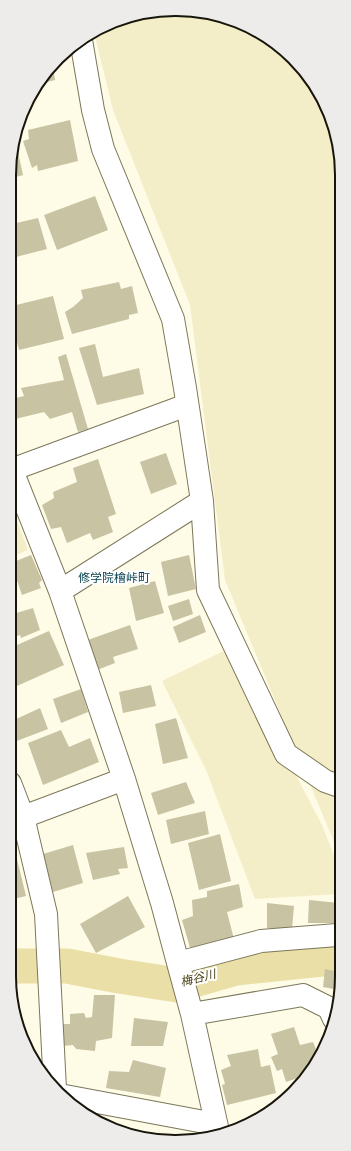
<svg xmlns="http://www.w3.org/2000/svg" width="351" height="1151" font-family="Helvetica,'Noto Sans JP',sans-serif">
  <rect width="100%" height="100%" fill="#fefbe7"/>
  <path fill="#f4eec8" d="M143 12H208L259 31 301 66 325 102 341 154 339 854 225 580 190 305 113 110 94 32Z
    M11 505 28 550 11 557Z
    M230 648 322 825 339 868V894L255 899 206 770 162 681Z"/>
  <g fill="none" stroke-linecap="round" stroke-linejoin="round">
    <path stroke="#eae0a7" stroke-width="35" d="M9 966H67L119 976 177 985 236 968 332 958 339 960"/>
  </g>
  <path fill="#c8c3a3" d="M53 67 55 80 36 85 37 83Z
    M70 120 78 161 38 171 37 165 32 168 23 141 29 139 28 130Z
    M14 139H15L23 175 12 178V143Z
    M95 196 108 230 57 250 44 215Z
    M38 218 47 249 12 258V224Z
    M119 282 121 289 132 286 138 313 129 315V319L72 334 65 312 73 307 83 298 81 290Z
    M53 296 64 339 19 350 12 323V306Z
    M95 344 103 377 139 368 144 394 97 405 79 348Z
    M66 354 88 429 78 432 72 412 50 419 44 412 11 420V399L24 396 21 388 64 380 58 357Z
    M166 453 177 484 151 494 140 462Z
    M98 459 116 514 108 517 113 532 93 540 90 533 67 543 61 527 51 529 42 505 54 498 53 492 77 482 73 468Z
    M31 555 42 580 39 583 41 588 22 595 11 563Z
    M189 555 196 589 168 596 161 562Z
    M155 581 164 613 136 621 129 588Z
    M10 593 17 607 10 610Z
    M189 599 193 614 173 621 168 606Z
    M33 608 40 630 21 638 20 635 10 638V615Z
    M200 615 206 632 179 643 173 627Z
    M130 625 138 649 113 657 115 663 97 670 85 641Z
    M49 631 64 665 10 689V648Z
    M151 685 156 706 123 713 119 692Z
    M81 689 88 712 61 723 53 699Z
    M40 708 48 729 14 742 10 738V712L14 720Z
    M176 718 188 758 163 764 155 724Z
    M61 730 69 747 90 738 99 762 43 785 28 743Z
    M186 782 195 803 158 815 151 793Z
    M205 811 209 834 171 844 166 820Z
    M220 834 231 881 199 890 188 843Z
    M73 845 83 883 53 892 43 854Z
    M124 847 128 868 118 869 120 874 93 880 86 853Z
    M17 859 26 896 9 900V862Z
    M239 884 243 907 227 912 234 939 191 951 182 920 193 916 192 900 207 897V891Z
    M128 896 145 927 96 953 80 924Z
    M309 900 339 903 337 923H308Z
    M267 903 294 906 292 929 267 928Z
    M325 969 339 972V990L323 987Z
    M94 995H115L112 1038 96 1041 95 1051 76 1049 73 1045 63 1046V1024H70V1014L84 1013 86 1018 92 1017Z
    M134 1018 168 1022 163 1046H131Z
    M294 1027 300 1045 313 1042 319 1056 314 1068 307 1075 286 1082 282 1069 277 1071 271 1057 278 1054 271 1034Z
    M24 1042H31L32 1055Z
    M258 1049 261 1067 270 1065 276 1093 227 1105 222 1085 225 1084 221 1070 231 1066 227 1055Z
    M133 1060 166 1068 160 1097 106 1088 109 1071 129 1072Z
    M151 1133 179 1138V1139L154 1141 149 1139Z"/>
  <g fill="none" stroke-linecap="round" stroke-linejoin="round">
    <defs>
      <path id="minor" d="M81 40 93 110 103 149 173 319 185 388 202 501 208 590 286 754 325 781 339 786
        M11 468 60 591 124 779 162 903 178 963 192 1014 219 1136
        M11 470 187 405
        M60 591 202 501
        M10 783 23 817 46 914 55 1089
        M23 817 124 779
        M178 963 261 941 337 935
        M192 1014 303 995 329 1008 334 1019
        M65 1096 215 1124"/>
    </defs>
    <use href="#minor" stroke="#7c7759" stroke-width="24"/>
    <use href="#minor" stroke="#fff" stroke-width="22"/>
  </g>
  <g text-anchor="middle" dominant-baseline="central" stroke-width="4" stroke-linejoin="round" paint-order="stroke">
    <g font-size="12" fill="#023d4c" stroke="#fff">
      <text x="114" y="578">修学院檜峠町</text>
    </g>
    <g font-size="12" font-style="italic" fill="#484014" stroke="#fff">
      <text transform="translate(198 978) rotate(-14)">梅谷川</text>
    </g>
  </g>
  <path d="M0 0H351V1151H0ZM175 16H176A159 159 0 0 1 335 175V976A159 159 0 0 1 176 1135H175A159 159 0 0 1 16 976V175A159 159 0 0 1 175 16Z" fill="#edeceb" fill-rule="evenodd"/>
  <path fill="none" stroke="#18160a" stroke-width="2" d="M175 16H176A159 159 0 0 1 335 175V976A159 159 0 0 1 176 1135H175A159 159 0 0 1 16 976V175A159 159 0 0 1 175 16Z"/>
</svg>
